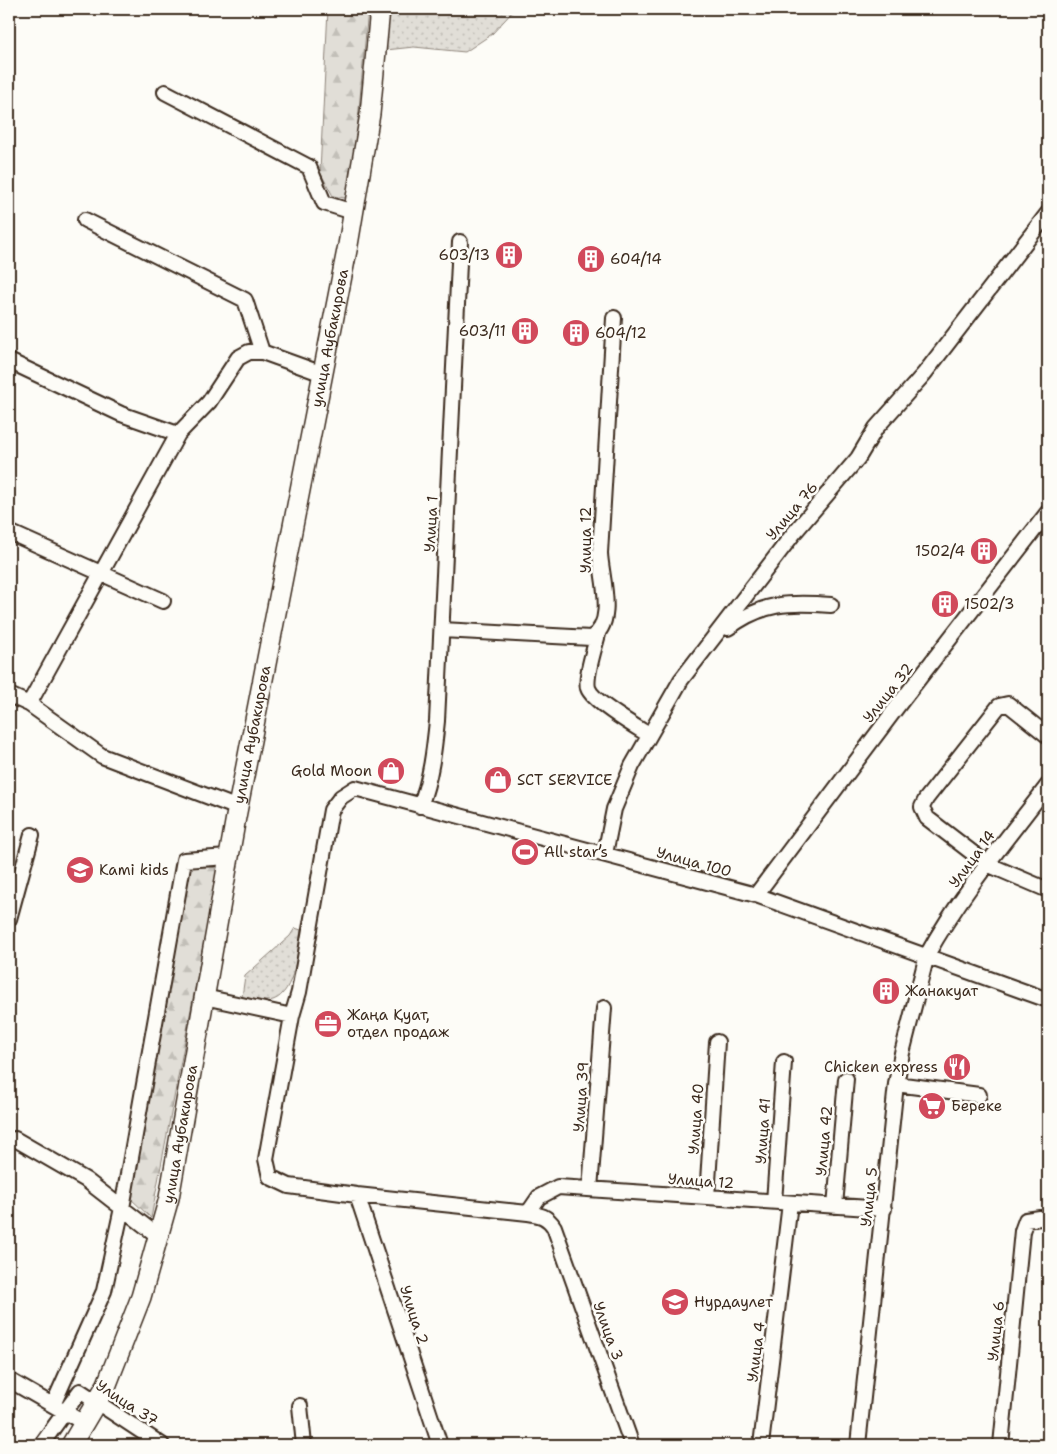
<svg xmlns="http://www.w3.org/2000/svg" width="1057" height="1454" font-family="'Shantell Sans',sans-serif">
  <defs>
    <pattern id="grass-dots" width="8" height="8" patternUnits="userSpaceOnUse" patternTransform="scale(1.25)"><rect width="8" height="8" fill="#e1ded7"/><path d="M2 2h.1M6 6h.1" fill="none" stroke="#c2bfb8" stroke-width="1.8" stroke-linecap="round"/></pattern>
    <pattern id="forest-firs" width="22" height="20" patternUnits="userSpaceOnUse" patternTransform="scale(1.25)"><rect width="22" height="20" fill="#e1ded7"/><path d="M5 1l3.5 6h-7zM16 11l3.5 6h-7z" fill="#c2bfb8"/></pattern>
  </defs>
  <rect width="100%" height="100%" fill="#fdfcf7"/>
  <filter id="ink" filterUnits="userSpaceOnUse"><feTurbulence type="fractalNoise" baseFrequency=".02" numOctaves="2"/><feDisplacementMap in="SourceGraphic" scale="10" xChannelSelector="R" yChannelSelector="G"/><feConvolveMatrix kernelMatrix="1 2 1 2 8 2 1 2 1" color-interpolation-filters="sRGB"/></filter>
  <g filter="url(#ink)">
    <path fill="url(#grass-dots)" stroke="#8e847a" d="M380 9H515L492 34 465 52 414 47 376 51Z
      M295 928 301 930C298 949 295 993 273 1000 265 1003 251 998 242 997L245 976 290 936Z"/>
    <path fill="url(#forest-firs)" stroke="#8e847a" d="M328 9H368L351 199 333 196 320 172Z
      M190 865 218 868 151 1218 128 1196Z"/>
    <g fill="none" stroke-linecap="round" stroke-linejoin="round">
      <defs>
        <path id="street" d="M165 92 309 167 324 203 353 212
          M85 220 245 300 262 352
          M9 361 121 414 178 434
          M9 532 163 601
          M728 628C763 602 789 602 831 605
          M442 630 591 638C617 623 601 577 600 553L614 318
          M598 634C595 647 585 676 588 688 592 701 636 727 649 735
          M9 695 29 704 178 434 209 402 238 358 249 352H262L323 374
          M29 704 102 756 238 808
          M1048 736 1008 704 999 706 926 799 922 807 927 818 987 864 1048 890
          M420 806C431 778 434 750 437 721L460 242
          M605 854 614 809 632 766 681 680 794 533 858 458 876 428 924 374 1048 213
          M756 895 900 703 1048 512
          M9 919 32 835
          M204 997 292 1016
          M896 1084 979 1095
          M15 1139 86 1180 158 1236
          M590 1189 604 1008
          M357 1195 440 1445
          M707 1197 717 1042
          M774 1202 784 1062
          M835 1206 846 1079
          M528 1213 539 1197 558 1187 884 1209
          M9 1380 84 1423
          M53 1405 104 1291 122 1208 184 860 229 857
          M300 1406 304 1445
          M41 1445 80 1391 162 1445
          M632 1445 554 1227C547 1216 540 1215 528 1213L357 1195 289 1186 270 1177 266 1159 292 1016 299 992 331 810 341 797 355 788 756 895 1048 1000
          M761 1445 790 1203
          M858 1445 896 1084 902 1053 927 955C960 895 1006 840 1048 785
          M1001 1445 1022 1231 1026 1220 1040 1218 1048 1219"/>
        <g id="secondary">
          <path id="s1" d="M71 1445 107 1384 141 1297 169 1198 236 817 348 245 370 114 380 9"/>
        </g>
      </defs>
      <use href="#street" stroke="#3b2a1e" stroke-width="18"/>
      <use href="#secondary" stroke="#3b2a1e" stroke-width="22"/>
      <use href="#street" stroke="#fdfcf7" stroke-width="14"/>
      <use href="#secondary" stroke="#fdfcf7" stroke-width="19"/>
    </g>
  </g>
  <defs>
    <symbol id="building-disc" viewBox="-11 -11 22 22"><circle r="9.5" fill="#d1495b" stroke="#fdfcf7"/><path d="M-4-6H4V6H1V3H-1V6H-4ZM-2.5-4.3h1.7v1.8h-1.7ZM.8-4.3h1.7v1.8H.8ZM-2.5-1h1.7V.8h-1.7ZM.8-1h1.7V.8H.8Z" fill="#fff"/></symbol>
    <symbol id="shop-disc" viewBox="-11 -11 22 22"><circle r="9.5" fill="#d1495b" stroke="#fdfcf7"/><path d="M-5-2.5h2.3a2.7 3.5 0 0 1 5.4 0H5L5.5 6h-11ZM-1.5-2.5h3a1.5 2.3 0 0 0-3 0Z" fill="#fff"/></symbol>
    <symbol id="stadium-disc" viewBox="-11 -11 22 22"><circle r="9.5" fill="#d1495b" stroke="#fdfcf7"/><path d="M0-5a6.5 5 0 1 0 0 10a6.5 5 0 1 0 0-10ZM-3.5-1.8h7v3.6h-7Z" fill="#fff"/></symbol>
    <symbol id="school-disc" viewBox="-11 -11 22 22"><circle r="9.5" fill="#d1495b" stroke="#fdfcf7"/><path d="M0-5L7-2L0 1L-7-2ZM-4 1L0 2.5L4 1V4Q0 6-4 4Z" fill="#fff"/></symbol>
    <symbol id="office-disc" viewBox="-11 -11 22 22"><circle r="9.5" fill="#d1495b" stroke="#fdfcf7"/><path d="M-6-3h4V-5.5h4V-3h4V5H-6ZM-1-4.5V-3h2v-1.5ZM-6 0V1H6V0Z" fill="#fff"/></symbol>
    <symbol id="restaurant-disc" viewBox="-11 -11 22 22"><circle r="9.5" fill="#d1495b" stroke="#fdfcf7"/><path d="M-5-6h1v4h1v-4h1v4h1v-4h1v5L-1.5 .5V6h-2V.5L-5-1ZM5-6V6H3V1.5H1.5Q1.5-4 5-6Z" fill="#fff"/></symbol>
    <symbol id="supermarket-disc" viewBox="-11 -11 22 22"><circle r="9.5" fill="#d1495b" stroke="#fdfcf7"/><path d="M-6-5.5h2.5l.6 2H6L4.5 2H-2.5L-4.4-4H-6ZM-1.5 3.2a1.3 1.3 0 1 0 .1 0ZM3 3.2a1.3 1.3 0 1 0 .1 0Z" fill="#fff"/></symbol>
  </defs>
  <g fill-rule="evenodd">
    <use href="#building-disc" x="493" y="239" width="32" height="32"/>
    <use href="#building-disc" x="575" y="243" width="32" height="32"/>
    <use href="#building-disc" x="509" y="315" width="32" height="32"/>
    <use href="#building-disc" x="560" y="317" width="32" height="32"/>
    <use href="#building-disc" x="968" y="535" width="32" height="32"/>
    <use href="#building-disc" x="929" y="588" width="32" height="32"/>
    <use href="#shop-disc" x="375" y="755" width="32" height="32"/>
    <use href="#shop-disc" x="482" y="764" width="32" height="32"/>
    <use href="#stadium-disc" x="509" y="836" width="32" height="32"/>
    <use href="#school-disc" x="64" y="854" width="32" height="32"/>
    <use href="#building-disc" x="870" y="975" width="32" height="32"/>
    <use href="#office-disc" x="312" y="1008" width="32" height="32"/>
    <use href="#restaurant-disc" x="941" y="1051" width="32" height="32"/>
    <use href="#supermarket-disc" x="916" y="1090" width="32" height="32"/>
    <use href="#school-disc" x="659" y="1286" width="32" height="32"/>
  </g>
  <g text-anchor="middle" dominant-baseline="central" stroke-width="5" stroke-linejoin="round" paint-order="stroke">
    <g font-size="15" fill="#3b2a1e" stroke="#fdfcf7" text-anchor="start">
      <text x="490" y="255" text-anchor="end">603/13</text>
      <text x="610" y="259">604/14</text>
      <text x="506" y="331" text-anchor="end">603/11</text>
      <text x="595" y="333">604/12</text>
      <text x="965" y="551" text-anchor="end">1502/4</text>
      <text x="964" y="604">1502/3</text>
      <text x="372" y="771" text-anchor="end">Gold Moon</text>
      <text x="517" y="780">SCT SERVICE</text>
      <text x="544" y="852">All star’s</text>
      <text x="99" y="870">Kami kids</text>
      <text x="905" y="991">Жанакуат</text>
      <text x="347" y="1015">Жаңа Қуат,<tspan x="347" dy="17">отдел продаж</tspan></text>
      <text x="938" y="1067" text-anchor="end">Chicken express</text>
      <text x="951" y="1106">Береке</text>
      <text x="694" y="1302">Нурдаулет</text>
    </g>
    <g font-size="15" fill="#3b2a1e" stroke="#fdfcf7">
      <text stroke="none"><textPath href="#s1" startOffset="1142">улица Аубакирова</textPath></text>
      <text transform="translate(792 511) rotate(-50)">Улица 76</text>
      <text transform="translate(431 524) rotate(-87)">Улица 1</text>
      <text transform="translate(586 540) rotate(-90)">Улица 12</text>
      <text transform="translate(888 693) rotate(-52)">Улица 32</text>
      <text stroke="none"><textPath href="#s1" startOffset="738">улица Аубакирова</textPath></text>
      <text transform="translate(972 859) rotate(-54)">Улица 14</text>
      <text transform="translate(694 862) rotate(15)">Улица 100</text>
      <text transform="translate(581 1097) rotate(-86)">Улица 39</text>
      <text transform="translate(696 1119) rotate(-86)">Улица 40</text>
      <text transform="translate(763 1131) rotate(-86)">Улица 41</text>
      <text stroke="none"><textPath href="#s1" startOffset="332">улица Аубакирова</textPath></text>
      <text transform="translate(824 1141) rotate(-85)">Улица 42</text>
      <text transform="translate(701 1181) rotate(4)">Улица 12</text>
      <text transform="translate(869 1197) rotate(-84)">Улица 5</text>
      <text transform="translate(414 1315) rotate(72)">Улица 2</text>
      <text transform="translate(608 1331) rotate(70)">Улица 3</text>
      <text transform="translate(996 1331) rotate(-84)">Улица 6</text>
      <text transform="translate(756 1352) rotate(-83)">Улица 4</text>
      <text transform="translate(127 1403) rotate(33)">Улица 37</text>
    </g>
  </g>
  <rect width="1057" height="1454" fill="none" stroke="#fdfcf7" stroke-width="30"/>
  <rect x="15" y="15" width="1027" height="1424" fill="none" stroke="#3b2a1e" stroke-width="2" filter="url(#ink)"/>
</svg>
